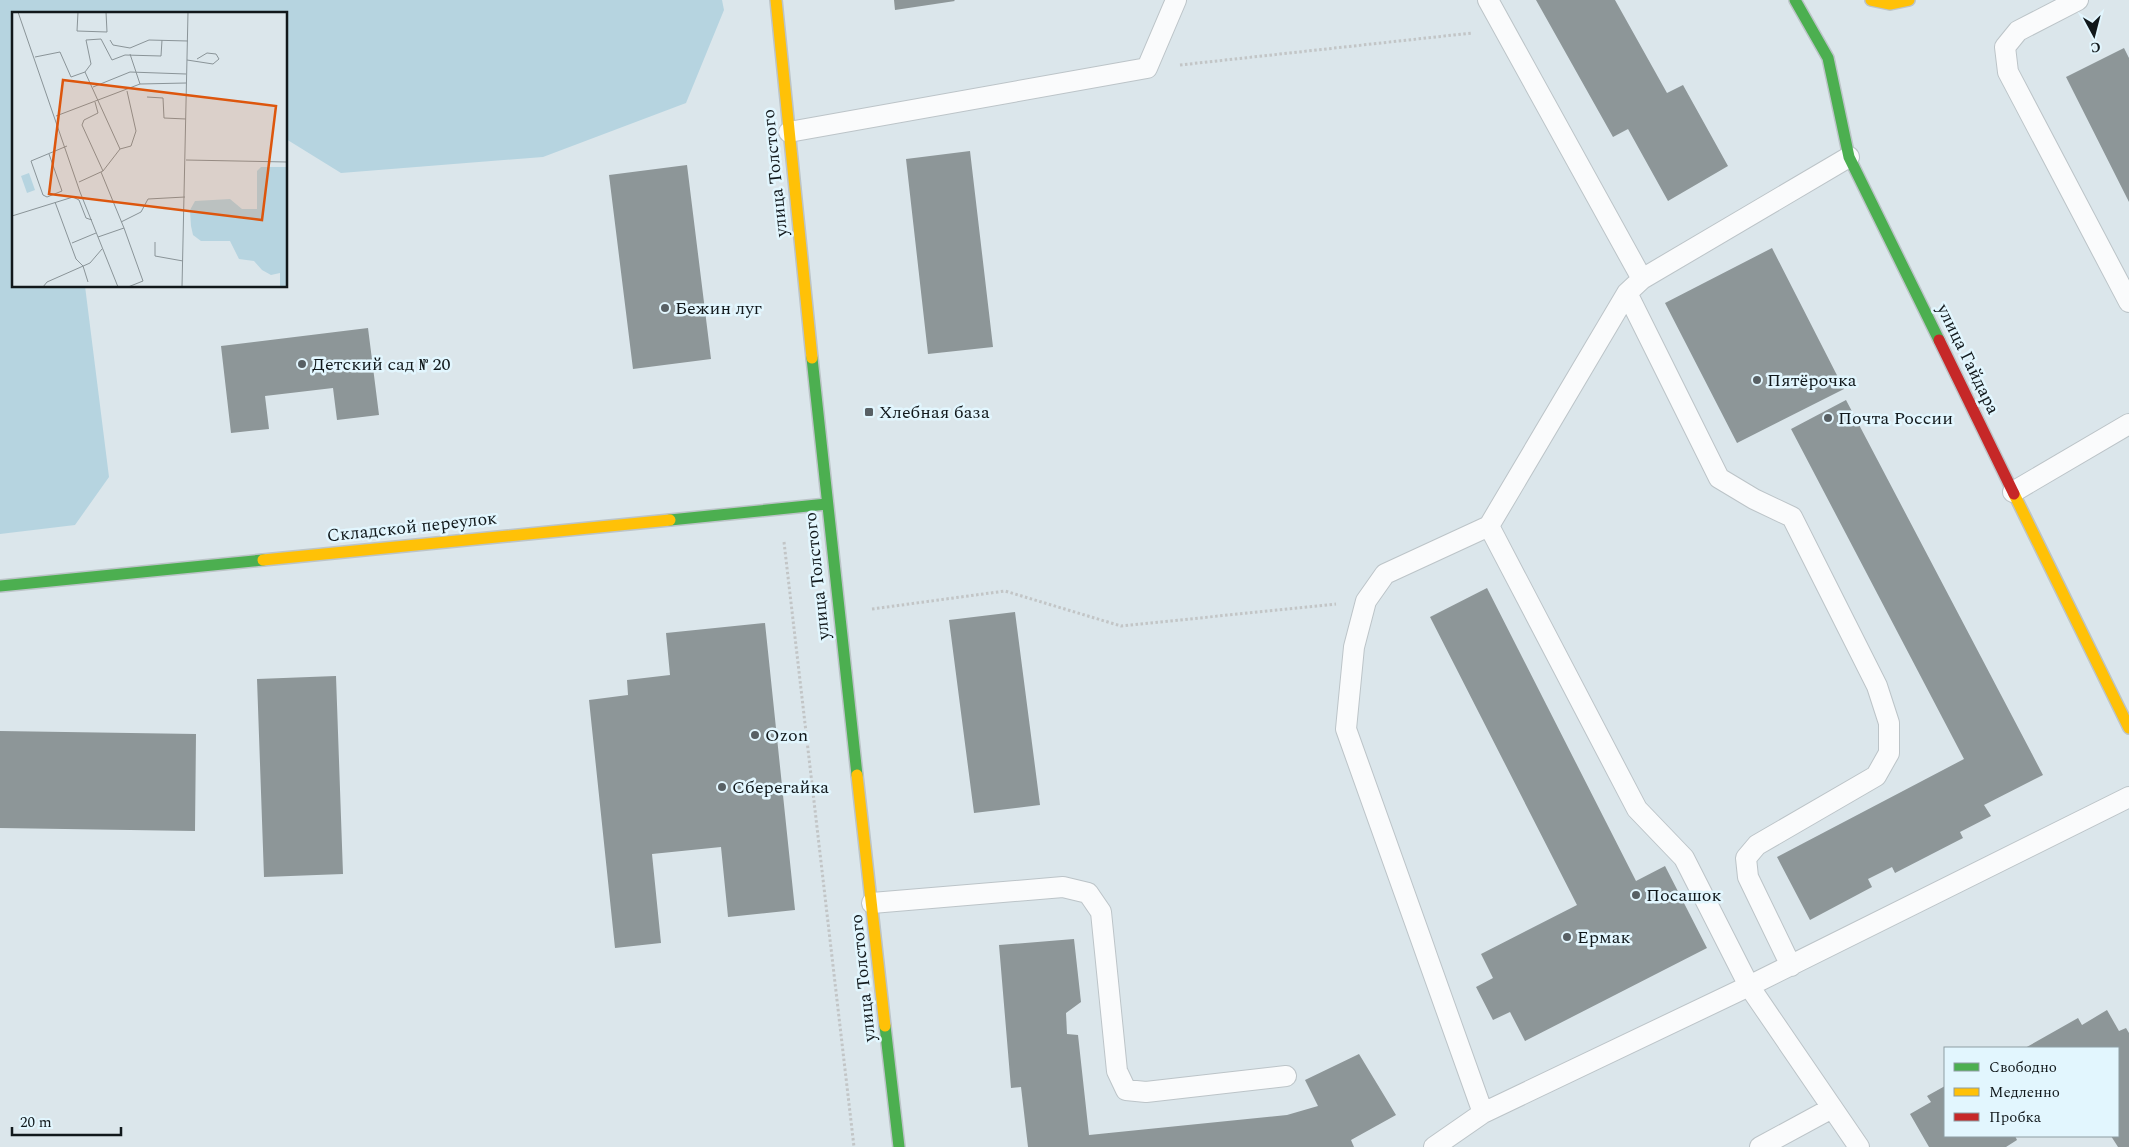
<svg xmlns="http://www.w3.org/2000/svg" width="2129" height="1147" font-family="Spectral,serif">
  <rect width="100%" height="100%" fill="#dbe6eb"/>
  <path fill="#b6d4e0" d="M0 0H722L724 10 686 103 543 157 341 173 286 139V14H14V286H85L109 477 75 525 0 534Z"/>
  <path fill="#8d9698" d="M894 0H954L955 1 895 10Z
    M1536 0H1615L1667 93 1683 85 1728 166 1668 201 1628 129 1613 137Z
    M2124 48 2129 58V202L2066 77Z
    M970 151 993 347 928 354 906 159Z
    M687 165 711 359 633 369 609 175Z
    M1772 248 1844 389 1737 443 1665 303Z
    M368 328 379 415 337 420 333 388 265 396 269 429 231 433 221 346Z
    M1846 400 2043 775 1984 805 1991 816 1960 832 1963 838 1895 873 1892 867 1868 879 1872 887 1810 920 1777 857 1964 759 1791 429Z
    M1487 588 1636 881 1665 866 1707 948 1525 1041 1510 1012 1493 1020 1476 987 1493 978 1481 954 1577 905 1430 617Z
    M1015 612 1040 805 974 813 949 620Z
    M765 623 795 910 728 917 721 847 652 854 661 943 615 948 589 700 628 695 627 680 670 675 666 633Z
    M336 676 343 874 264 877 257 679Z
    M0 731 196 734 195 831 0 828Z
    M1074 939 1081 1002 1066 1013 1067 1034 1078 1035 1089 1135 1287 1115 1318 1106 1305 1080 1359 1054 1396 1115 1351 1140 1354 1147H1028L1021 1087 1011 1088 999 945Z
    M2107 1010 2119 1031 2126 1028 2129 1033V1147H2118L2111 1136H2118V1048H2025L2078 1018 2082 1025Z
    M1945 1086V1136H2015L2017 1140 2006 1147H1929L1910 1114 1931 1102 1927 1096Z"/>
  <g fill="none" stroke-linecap="round" stroke-linejoin="round">
    <defs>
      <path id="lane" d="M1488 0 1642 279
        M2078 0 2018 31 2005 47 2008 72 2129 302
        M789 132 1147 68 1176 0
        M1849 157 1642 279 1627 293 1489 526 1637 809 1684 858 1749 986 1859 1147
        M1627 293 1719 478 1754 499 1792 517 1877 686 1889 723V753L1876 776 1757 845 1746 858 1748 877 1791 966
        M2013 492 2129 424
        M872 903 1063 887 1088 893 1101 912 1117 1071 1126 1090 1146 1092 1286 1076
        M1483 1113 1346 729 1354 647 1366 601 1385 574 1489 526
        M1434 1147 1483 1113 1749 986 2129 797
        M1760 1147 1832 1108"/>
      <path id="fast" d="M1795 0 1828 58 1849 157 1939 340
        M812 358 857 775
        M670 520 827 504
        M0 586 263 560
        M885 1026 899 1147"/>
      <path id="slow" d="M776 0 812 358
        M1871 0 1890 4 1909 0
        M2014 494 2129 728
        M263 560 670 520
        M857 775 885 1026"/>
      <path id="jam" d="M1939 340 2014 494"/>
    </defs>
    <use href="#lane" stroke="#bcc4c8" stroke-width="22"/>
    <use href="#fast" stroke="#bcc4c8" stroke-width="14"/>
    <use href="#slow" stroke="#bcc4c8" stroke-width="14"/>
    <use href="#jam" stroke="#bcc4c8" stroke-width="14"/>
    <path stroke="#c2c5c6" stroke-width="3" stroke-dasharray="2.5 2.5" stroke-linecap="butt" d="M1180 65 1472 33
      M784 542 854 1147
      M872 609 1005 591 1121 626 1336 604"/>
    <use href="#lane" stroke="#fafbfc" stroke-width="20"/>
    <use href="#fast" stroke="#4caf50" stroke-width="11"/>
    <use href="#slow" stroke="#ffc107" stroke-width="11"/>
    <use href="#jam" stroke="#c62828" stroke-width="11"/>
  </g>
  <g fill="#586064" stroke="#e2f6fe" stroke-width="2">
    <circle cx="665" cy="308" r="5"/>
    <circle cx="302" cy="364" r="5"/>
    <circle cx="1757" cy="380" r="5"/>
    <rect x="864" y="407" width="10" height="10" rx="2.5"/>
    <circle cx="1828" cy="418" r="5"/>
    <circle cx="755" cy="735" r="5"/>
    <circle cx="722" cy="787" r="5"/>
    <circle cx="1636" cy="895" r="5"/>
    <circle cx="1567" cy="937" r="5"/>
  </g>
  <g text-anchor="middle" dominant-baseline="central" stroke-width="5" stroke-linejoin="round" paint-order="stroke">
    <g font-size="18" fill="#11181b" stroke="#e2f6fe">
      <text transform="translate(775 173) rotate(-96)">улица Толстого</text>
      <text transform="translate(1968 359) rotate(64)">улица Гайдара</text>
      <text transform="translate(412 527) rotate(-6)">Складской переулок</text>
      <text transform="translate(817 576) rotate(-96)">улица Толстого</text>
      <text transform="translate(863 978) rotate(-96)">улица Толстого</text>
    </g>
    <g font-size="18" fill="#11181b" stroke="#e2f6fe" text-anchor="start">
      <text x="675" y="308">Бежин луг</text>
      <text x="312" y="364">Детский сад № 20</text>
      <text x="1767" y="380">Пятёрочка</text>
      <text x="879" y="412">Хлебная база</text>
      <text x="1838" y="418">Почта России</text>
      <text x="765" y="735">Ozon</text>
      <text x="732" y="787">Сберегайка</text>
      <text x="1646" y="895">Посашок</text>
      <text x="1577" y="937">Ермак</text>
    </g>
  </g>
  <g transform="translate(12 12)">
    <rect width="275" height="275" fill="#dbe6eb"/>
    <path d="M249 155H275V275H268V261L259 263 250 258 242 249 227 247 218 229H189L181 223 179 214 178 198 183 189 218 187 230 197H245V159ZM17 161 23 178 15 181 9 164Z" fill="#b6d4e0"/>
    <path fill="none" stroke="#8a9498" stroke-width="1" d="M6 0 68 180 106 275M66 0 65 19 95 20 94 0M98 28 101 33 118 36 137 28 176 29M118 42 128 72M23 45 48 40 59 65 73 60 108 137 91 159 67 170M175 48 201 52 207 47 204 42 195 41 185 47M73 60 79 52 74 28 89 27 100 48 113 43 149 44 150 28M81 75 118 60 174 62M135 85 151 86 152 106 174 107M83 90 86 101 72 108 70 113 91 159M44 104 128 72 174 71M108 137 119 134 124 119 115 79M37 142 50 179 35 185 31 183 19 149 55 134M174 148 275 150M43 190 64 247 71 254 76 270M0 204 61 185 67 188 74 206 80 208M109 210 129 200 136 187 173 185M112 216 131 269 116 275M86 225 112 216 89 160M143 230V244L171 249M60 231 84 221M31 275 35 270 78 251 90 237M170 275 176 0"/>
    <path fill="#dd560d" fill-opacity="0.15" stroke="#dd560d" stroke-width="2.5" d="M51 68 264 94 250 208 37 182Z"/>
    <rect width="275" height="275" fill="none" stroke="#11181b" stroke-width="2.5"/>
  </g>
  <rect x="1944" y="1047" width="175" height="90" fill="#e2f6fe" stroke="#8e9da3"/>
  <rect x="1954" y="1063" width="25" height="8" fill="#4caf50" stroke="#8e9da3"/>
  <text x="1989" y="1072" font-size="15" fill="#11181b">Свободно</text>
  <rect x="1954" y="1088" width="25" height="8" fill="#ffc107" stroke="#8e9da3"/>
  <text x="1989" y="1097" font-size="15" fill="#11181b">Медленно</text>
  <rect x="1954" y="1113" width="25" height="8" fill="#c62828" stroke="#8e9da3"/>
  <text x="1989" y="1122" font-size="15" fill="#11181b">Пробка</text>
  <g transform="translate(2094 35) rotate(173)" stroke="#e2f6fe" stroke-width="4" paint-order="stroke">
  <path d="M0-4L9 19L0 12L-9 19Z" fill="#11181b"/>
  <text y="-8" font-size="14" font-weight="bold" text-anchor="middle" fill="#11181b">С</text>
  </g>
  <path d="M12 1127v8h109v-8" fill="none" stroke="#11181b" stroke-width="2.5"/>
  <text x="20" y="1127" font-size="15" fill="#11181b" stroke="#e2f6fe" stroke-width="4" paint-order="stroke">20 m</text>
</svg>
